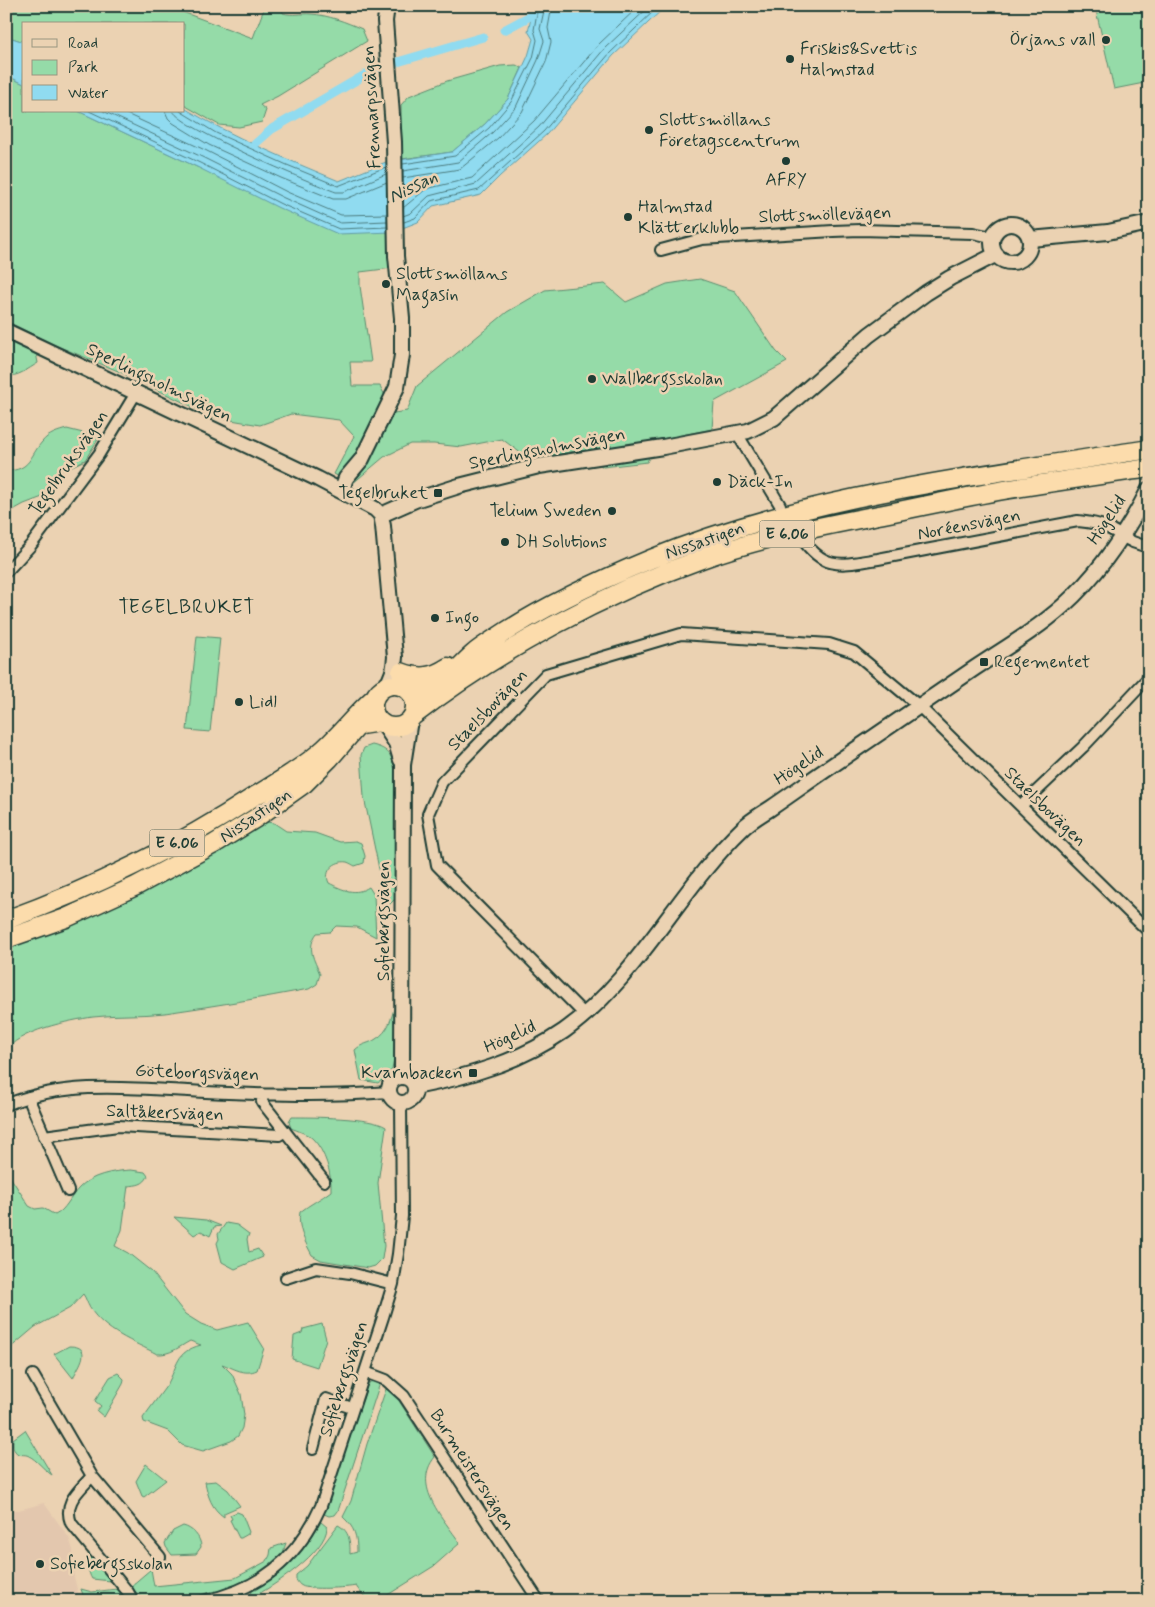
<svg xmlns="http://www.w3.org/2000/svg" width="1155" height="1607" font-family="Mynerve,sans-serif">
  <rect width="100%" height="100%" fill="#ebd2b2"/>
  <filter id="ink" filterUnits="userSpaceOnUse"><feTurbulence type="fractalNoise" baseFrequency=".02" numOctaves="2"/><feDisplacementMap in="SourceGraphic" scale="10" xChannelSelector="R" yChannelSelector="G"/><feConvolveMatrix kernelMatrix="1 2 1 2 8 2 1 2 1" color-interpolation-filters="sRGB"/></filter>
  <g filter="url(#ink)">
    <path fill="#e3c7ae" d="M44 1503 69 1538 73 1550 74 1577 80 1601H6V1509L19 1510Z"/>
    <path fill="#95dba8" stroke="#5a8c6e" d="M6 6H166L253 38 265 6H281L283 13C293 16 301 13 311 14 328 15 346 22 362 29L367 41 278 96 260 105 266 110 262 122 239 127 219 125 184 105V24H24V42L6 36Z
      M1095 6H1149V82L1114 89Z
      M516 65 522 68 508 99 485 124 452 152 402 159 401 105 409 96 447 81 500 66Z
      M6 75 24 84V111H78L197 167 392 232 393 268 360 272V286L371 362H350L352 386H380L394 413 407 411 417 386 507 312 545 290 605 284 626 302 667 284 700 279 735 291 776 351 787 362 714 402 712 429 657 440 647 462 603 467 580 450 530 460 502 439 461 447 434 444H410L384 457 352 484 334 474 354 436 339 420 291 414 260 425 214 417 118 371 55 345 6 321Z
      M6 340 36 353 38 363C28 369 18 377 6 376Z
      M67 429 87 434 95 432 98 437 97 441 85 460 63 470 54 476 50 490 45 496 24 504 6 514V471C31 470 29 457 42 442 48 434 59 431 67 429Z
      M197 636 220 638 210 732 187 730Z
      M372 745C389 749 392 755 395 771V899L387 907 364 797 361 755 364 748Z
      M266 822 274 823 286 831 315 833 340 842 356 841 361 843 365 856 364 863 355 866C353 865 350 863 347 862 335 860 323 871 329 883 343 890 355 896 369 887L374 895 376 937 357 927 336 926 330 932 317 933C306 948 314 959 320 974L317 984 309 989C261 998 214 1006 165 1013 141 1016 117 1014 93 1017 72 1020 15 1031 6 1052V947L42 935 129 900 189 868Z
      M395 1005 396 1050 391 1074 378 1083 361 1080 355 1050C362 1043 369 1044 376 1039 389 1031 391 1019 395 1005Z
      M292 1117C312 1117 371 1117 386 1127L378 1183 384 1246 382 1259 375 1266 368 1268 321 1260 312 1255C305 1242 297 1227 300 1212 310 1204 321 1199 331 1191 332 1174 325 1151 313 1139 308 1134 298 1131 291 1128L289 1122Z
      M131 1170 145 1172 148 1176C144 1185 137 1185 128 1186L122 1230 115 1246 128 1253 152 1272 185 1314 201 1324 217 1330 248 1322 264 1348 257 1370C244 1376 234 1368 222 1364L232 1374 241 1394 244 1415 242 1428 238 1436 231 1441 203 1451 182 1445 168 1431 144 1422 143 1418C151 1407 159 1396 167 1385 179 1364 175 1352 201 1345L190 1341C179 1347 170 1355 157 1354 134 1342 104 1331 90 1308 87 1303 86 1298 83 1294L70 1308 35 1327 9 1349 6 1353V1173L9 1175 29 1206 35 1209 43 1208 55 1215C66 1210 70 1197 79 1188 91 1175 113 1171 131 1170Z
      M174 1217 206 1220 221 1226 214 1227 210 1236 201 1231 194 1235Z
      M226 1223 237 1225 249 1234 247 1239 249 1252 258 1249 263 1257 235 1269 222 1262 217 1243 219 1239 218 1234Z
      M322 1324 326 1339 317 1367 292 1359 294 1336 302 1333 303 1329Z
      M69 1346C94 1346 79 1365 73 1378L54 1354Z
      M118 1373 124 1379 123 1384 104 1417 97 1411 101 1406 95 1401 110 1377Z
      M375 1381 380 1383 338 1511 335 1515 329 1516 324 1514 367 1386 370 1382Z
      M386 1389 394 1393 435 1457C411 1486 444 1519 460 1543L434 1566 378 1601C367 1601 362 1595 356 1586 347 1588 308 1590 302 1586 299 1585 298 1582 296 1580V1575L307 1566 338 1525C350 1531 350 1542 350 1554L357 1552C357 1536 355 1528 343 1517L351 1501 367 1444Z
      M25 1430 52 1475C43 1469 37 1460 29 1456 24 1453 19 1457 15 1451 12 1447 13 1444 13 1439Z
      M146 1464 166 1480 144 1497 142 1496 136 1481Z
      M216 1481 228 1490 240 1506 224 1513V1517C211 1508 208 1496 205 1482Z
      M237 1512 242 1514 249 1532 248 1534 241 1538H239L230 1520 232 1519 230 1515Z
      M321 1522 327 1527C327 1552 271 1588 251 1598L250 1595C254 1586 264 1584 272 1579 293 1564 308 1543 321 1522Z
      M183 1526C192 1528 201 1537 201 1547L196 1554 172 1555 166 1547 165 1543 173 1531Z
      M286 1543C284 1548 283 1557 279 1561 251 1589 209 1595 172 1598 164 1599 153 1601 145 1599 139 1596 135 1591 131 1586L151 1569 154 1586 235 1578 267 1561 270 1555 271 1548Z
      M90 1554 113 1579 111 1581 92 1579C88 1573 86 1559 90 1554Z
      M81 1589 92 1592 117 1589 120 1591 122 1595 119 1601H85Z"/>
    <path fill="#90dbf0" stroke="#639ca5" d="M534 6H666L613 56 547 134 500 176 481 195 433 206 418 222 392 232 338 234 279 208 197 167 78 111H184V108C233 137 286 159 339 181L386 162 452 152 485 124 508 99 528 56 533 39 528 31Z
      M6 36 24 42V84L6 75Z"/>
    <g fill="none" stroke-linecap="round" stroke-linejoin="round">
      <path stroke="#4c7c7f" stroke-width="1" d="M89 111 200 163 281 204 339 229 387 227
        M103 111 202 157 284 198 340 223 387 221
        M120 111 205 150 287 192 341 215 387 214
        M165 111 168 118 173 123 209 145 281 178 333 199H346L387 182
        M173 111C182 129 311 183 336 192H344L386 174
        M180 111 216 133 287 165 338 186 386 167
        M403 164 455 156 489 128 511 102 533 58 537 40 534 30 538 6
        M403 171 458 162 493 132 516 107 538 60 544 41 540 29 545 6
        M403 178 460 169 498 138 522 112 546 62 551 42 548 28 552 6
        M403 208 426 189 472 178 534 121 599 44 639 6
        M403 216 411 213 429 196 476 184 539 127 605 48 650 6
        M404 222 415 218 431 201 479 190 544 131 610 53 659 6"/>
      <path stroke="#90dbf0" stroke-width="9" d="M504 30 532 15
        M255 144 272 129 377 68 483 37"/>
      <defs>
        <path id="street" d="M661 250 702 239 833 231 860 230 973 233 992 237
          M739 433 741 440 780 505
          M801 537C824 571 841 565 878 559L1078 521C1088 522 1097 523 1106 527 1121 534 1131 545 1149 546
          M6 572 31 545 99 454 136 393
          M1021 806 1083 747 1149 677
          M585 1015 437 865 428 814 442 782 546 674 681 634 829 644 854 652 919 706 1149 932
          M262 1094V1102L324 1181
          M28 1097 68 1191
          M6 1105C68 1079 140 1089 206 1092 267 1095 328 1097 389 1092
          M44 1136 118 1126 279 1135 285 1131
          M286 1278 316 1268 350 1273 393 1284
          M365 1372 386 1380 404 1396 539 1601
          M33 1375 92 1476 160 1557
          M313 1449 326 1399 352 1408
          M92 1476C79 1491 63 1502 71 1523L128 1592 133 1601
          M203 1601C260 1589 297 1560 321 1506L383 1317 393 1284 398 1254 402 1216 401 1103"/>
        <path id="secondary" d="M992 243a19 19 0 1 1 38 0a19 19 0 1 1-38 0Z
          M1030 239 1108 232 1149 223
          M6 331 318 479 375 509 381 515 383 526 395 657C394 668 393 677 385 687
          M341 491 346 478 362 459 397 387 402 355V318L396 256 394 142 385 21 387 6
          M381 515 415 500 459 486 539 466 663 447 748 431 774 418 869 335 926 293 950 278 995 255
          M384 725 396 743 401 760
          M402 1076 403 765 410 720
          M389 1090a13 13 0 1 1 26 0a13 13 0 1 1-26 0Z
          M415 1087C468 1077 519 1062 564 1031 638 978 678 890 743 828 751 820 762 814 771 808 790 795 808 782 827 769 877 735 926 701 975 668 1005 648 1036 630 1063 606 1099 574 1127 532 1149 489"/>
        <path id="highway" d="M401 672C420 679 431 678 448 667
          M373 706a21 21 0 1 1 42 0a21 21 0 1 1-42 0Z
          M411 693C419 691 427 691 434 688 450 680 460 665 473 654 480 648 488 643 496 638 544 606 598 581 651 559 809 494 981 476 1149 449
          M413 716C497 651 605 593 704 558 763 537 823 526 884 514 924 506 964 497 1004 490 1052 482 1101 475 1149 468
          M6 920C94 888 177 847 255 796 276 783 299 770 318 754 339 737 354 715 375 697
          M6 939 66 918 136 886 214 844 256 818 304 784 329 759 356 728 361 725 380 722"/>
      </defs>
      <use href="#street" stroke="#1f3d34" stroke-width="14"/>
      <use href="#secondary" stroke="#1f3d34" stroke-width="18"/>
      <use href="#highway" stroke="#1f3d34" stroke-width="21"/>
      <use href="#street" stroke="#ebd2b2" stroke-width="10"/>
      <use href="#secondary" stroke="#ebd2b2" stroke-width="14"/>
      <use href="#highway" stroke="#fcdcac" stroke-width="18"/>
    </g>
  </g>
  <g fill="#1f3d34" stroke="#ebd2b2" stroke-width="2">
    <circle cx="1106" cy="40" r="5"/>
    <circle cx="790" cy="59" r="5"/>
    <circle cx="649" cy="130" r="5"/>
    <circle cx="786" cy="161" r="5"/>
    <circle cx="628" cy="217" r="5"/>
    <circle cx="386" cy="284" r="5"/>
    <circle cx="592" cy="379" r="5"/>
    <circle cx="717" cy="482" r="5"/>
    <rect x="433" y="488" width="10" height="10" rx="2.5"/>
    <circle cx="612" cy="511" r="5"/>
    <circle cx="505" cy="542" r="5"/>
    <circle cx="435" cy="618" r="5"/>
    <rect x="979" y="657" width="10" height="10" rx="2.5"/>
    <circle cx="239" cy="702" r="5"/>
    <rect x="468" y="1068" width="10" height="10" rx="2.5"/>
    <circle cx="40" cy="1564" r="5"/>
  </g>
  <g text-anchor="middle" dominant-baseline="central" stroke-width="5" stroke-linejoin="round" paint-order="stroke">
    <g fill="#ebd2b2" stroke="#5c6a5a" stroke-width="1">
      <rect x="759.5" y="520.5" width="55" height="27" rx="4"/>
      <rect x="149.5" y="829.5" width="55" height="27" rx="4"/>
    </g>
    <g font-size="16" font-weight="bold" fill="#1f3d34">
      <text x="787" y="534">E 6.06</text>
      <text x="177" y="843">E 6.06</text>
    </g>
    <g font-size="18" fill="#1f3d34" stroke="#ebd2b2" text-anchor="start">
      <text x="1096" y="40" text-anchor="end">Örjans vall</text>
      <text x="800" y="49">Friskis&amp;Svettis<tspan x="800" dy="21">Halmstad</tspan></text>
      <text x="659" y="120">Slottsmöllans<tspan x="659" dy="21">Företagscentrum</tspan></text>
      <text x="786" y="180" text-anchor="middle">AFRY</text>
      <text x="638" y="207">Halmstad<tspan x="638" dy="21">Klätterklubb</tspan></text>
      <text x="396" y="274">Slottsmöllans<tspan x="396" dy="21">Magasin</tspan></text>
      <text x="602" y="379">Wallbergsskolan</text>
      <text x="727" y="482">Däck-In</text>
      <text x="428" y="493" text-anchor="end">Tegelbruket</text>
      <text x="602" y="511" text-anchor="end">Telium Sweden</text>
      <text x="515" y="542">DH Solutions</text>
      <text x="445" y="618">Ingo</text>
      <text x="994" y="662">Regementet</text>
      <text x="249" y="702">Lidl</text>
      <text x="463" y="1073" text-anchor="end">Kvarnbacken</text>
      <text x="50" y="1564">Sofiebergsskolan</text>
    </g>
    <g font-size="18" fill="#1f3d34" stroke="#ebd2b2">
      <text transform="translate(372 107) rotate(-93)">Frennarpsvägen</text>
      <text transform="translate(825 215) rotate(-2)">Slottsmöllevägen</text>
      <text transform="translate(159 383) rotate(26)">Sperlingsholmsvägen</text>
      <text transform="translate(547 449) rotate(-11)">Sperlingsholmsvägen</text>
      <text transform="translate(69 463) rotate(-55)">Tegelbruksvägen</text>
      <text transform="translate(1107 520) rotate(-57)">Högelid</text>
      <text transform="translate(969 525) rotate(-11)">Noréensvägen</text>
      <text transform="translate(705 541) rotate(-19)">Nissastigen</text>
      <text transform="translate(488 710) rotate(-46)">Staelsbovägen</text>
      <text transform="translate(799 766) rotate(-34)">Högelid</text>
      <text transform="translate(1045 807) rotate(44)">Staelsbovägen</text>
      <text transform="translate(256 816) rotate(-34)">Nissastigen</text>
      <text transform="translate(384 921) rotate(-90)">Sofiebergsvägen</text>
      <text transform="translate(510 1037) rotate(-25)">Högelid</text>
      <text transform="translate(197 1073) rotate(2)">Göteborgsvägen</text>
      <text transform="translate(165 1113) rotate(2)">Saltåkersvägen</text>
      <text transform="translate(344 1379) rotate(-72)">Sofiebergsvägen</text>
      <text transform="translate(472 1470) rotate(57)">Burmeistersvägen</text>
    </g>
    <g font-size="19" font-style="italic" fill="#25453d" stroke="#ebd2b2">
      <text transform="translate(413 187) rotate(-26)">Nissan</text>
    </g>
    <g font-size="19" letter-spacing="1" fill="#1f3d34" stroke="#ebd2b2">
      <text x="187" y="607">TEGELBRUKET</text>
    </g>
  </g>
  <rect width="1155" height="1607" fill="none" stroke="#ebd2b2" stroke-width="25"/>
  <rect x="12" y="12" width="1130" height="1582" fill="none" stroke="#1f3d34" stroke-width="2" filter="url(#ink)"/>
  <rect x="22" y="22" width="162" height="90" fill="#ebd2b2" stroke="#999680"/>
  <rect x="32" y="39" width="25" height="8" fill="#ebd2b2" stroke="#999680"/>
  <text x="68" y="48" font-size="15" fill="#1f3d34">Road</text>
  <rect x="32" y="60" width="25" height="15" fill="#95dba8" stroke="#999680"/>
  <text x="68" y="72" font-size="15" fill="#1f3d34">Park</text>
  <rect x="32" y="85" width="25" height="15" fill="#90dbf0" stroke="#999680"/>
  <text x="68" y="98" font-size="15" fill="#1f3d34">Water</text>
</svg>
